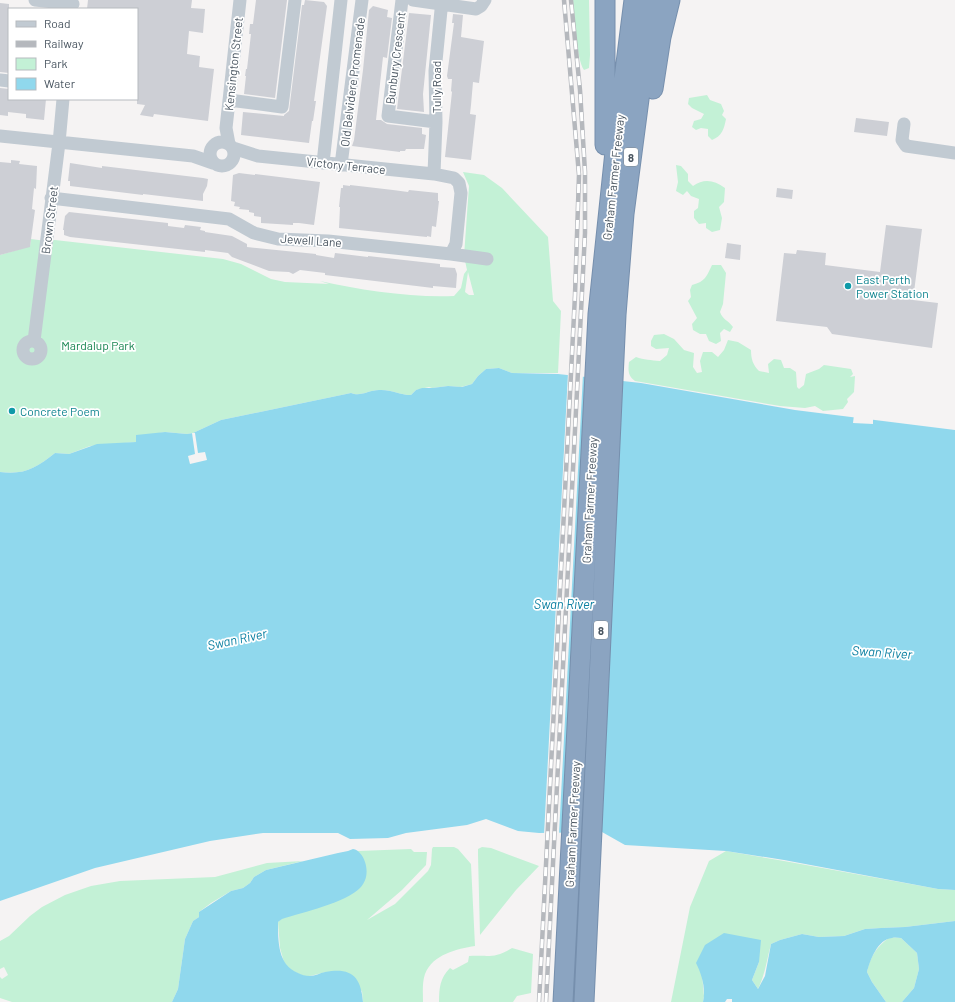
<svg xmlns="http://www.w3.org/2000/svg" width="955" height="1002" font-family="Barlow,sans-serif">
  <rect width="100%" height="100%" fill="#f5f3f3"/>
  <path fill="#c3f1d6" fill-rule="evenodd" d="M573 0H589L590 55 589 68 584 70C576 58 575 17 573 0Z
    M707 95 710 100 721 104 724 111 722 115 726 119C724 129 722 136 712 140L708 136V129L701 128 696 130 692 127 694 121 701 119 704 114 692 108 688 104 689 98Z
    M676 165 681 166 688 174V181L693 186C704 178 714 180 725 188L724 202 719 207 722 218 720 230 712 232 706 228V223L699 224 694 218V211L698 208 699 199 691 196 687 191 683 195 676 191 678 182Z
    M463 172 484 175 502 188 548 237 553 301 561 311 558 373H512L499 368 486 369 478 376 472 384 461 387 448 386 432 388 429 387 416 390 411 395C400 395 390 389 379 390 369 390 361 397 351 393L221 420 193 433 187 434 165 432 136 437V442L90 446 69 454 55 453C36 468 25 475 0 472V255L30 246 31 239 46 241V239L223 259 241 264 271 279 285 282 329 284 320 281C360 290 413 298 454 296L461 288 464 274 467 270 464 256 469 186ZM468 272 474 295H469L465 292Z
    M712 265H721L726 273 723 304 720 312C723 320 728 320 733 327L730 332 724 329 720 333 721 341 716 344 709 341 706 334H700L693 330 692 324 697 318 688 301 691 297 690 290 692 285C706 281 706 277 712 265Z
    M664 334 674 339 684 350 694 353 693 367 697 373 702 372 700 361 703 352H712L718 357 724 350 728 340 738 342 751 350C751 359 753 365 759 371L769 373 768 364 774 359 781 360 784 368H790L796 372 797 387 799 389 804 385 806 374 819 369 824 365 851 369 853 374 850 377 855 376 854 392 847 399 848 402 843 409 823 411 815 406 805 408 780 406 635 381C628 376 628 371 629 362L636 357C644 360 651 360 660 361L667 355 669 348 656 349 651 346V341L654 335Z
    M433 847H454L458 849 471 864 475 946C457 949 433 954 425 974 422 983 423 993 423 1002H363L362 991 326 972 310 976H304L290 970 284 962 280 948 278 922 358 851 411 849 414 852H427L426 865 402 890 367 920 395 904 428 871 431 865 432 849Z
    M482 847 491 848 539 866 516 890 480 935 478 855V849Z
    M726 851 784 861 938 889 955 890V921L905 927 881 928 865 929 844 936 819 937 802 934 780 940 771 944C767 959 765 975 758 989L752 980 759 962 702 974 704 996 703 1002H671L690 907 709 861Z
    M303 861 266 870 254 877 250 883 243 888 231 891 211 903 199 912V917L193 921 185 939 178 989 172 1002H12L0 998V977L2 979 8 975 4 967 0 969V941L9 936 30 916 42 907 65 895 91 886 120 881 215 877 267 863Z
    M890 937 901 938 917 953 919 969 914 988 902 1002H886L872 982 867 972C870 957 877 946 890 937Z
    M512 948 533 954 531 993 517 996 513 1002H439C439 988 440 978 450 968L453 970 468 962 469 956C490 955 494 959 512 948Z"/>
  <path fill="#90d8ed" d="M499 368 512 373 558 374 641 383 795 410 955 430V890L938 889 784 860 726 851 625 845 602 832 539 833 518 831 486 819 467 825 406 833 388 838 350 839 338 833H263L210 841 95 868 0 901V472C25 475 36 468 55 453L69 454 97 444 136 442V435L165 432 187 434 193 433 221 420 351 393C361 397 369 390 379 390 390 389 400 395 411 395L416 390 422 388H432L448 386 462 387 472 384 478 376 486 369Z
    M353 849C359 850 363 856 365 862 368 871 367 881 360 888 347 902 301 913 282 919L278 922C278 942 278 965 298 973 302 975 305 976 310 976 315 976 320 973 325 972 351 967 361 976 363 1002H172L178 989 185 939 193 921 199 917V912L202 910 231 891 243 888 250 883 254 877 266 870 338 853 348 851Z
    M955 921V1002H902L914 988 919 969 917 953 901 938C898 938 895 937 892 938 878 939 870 960 867 972L872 982 886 1002H732V999H727L725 1002H703C706 989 702 975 696 963L705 945 724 933 761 940 759 962 752 980 758 989 765 976 771 944 780 940 802 934 819 937 844 936 865 929 881 928 905 927Z"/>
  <path fill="#f5f3f3" d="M568 373 583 374 559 834 544 835Z
    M854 415 873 417V424L853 423Z
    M192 433H195L198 453 205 452 207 460 190 464 188 456 195 454Z"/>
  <path fill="#cdcfd5" d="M88 0H192L191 8 205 9 203 33 189 31 187 54 200 56 199 67 214 69 208 121 154 114 153 117 140 115 145 105 137 104V9H87Z
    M256 0H287L275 98 244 94 246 76H245L246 69H247L251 34H249L250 24H253Z
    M305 0 324 2 327 6 314 101H316L313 121H312L309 143 241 135 243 112 284 116V115L289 111 302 5H304Z
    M0 3 9 4V73L0 72Z
    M373 6 388 10 387 17 392 18 387 58 383 57 376 120H381L387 124 422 128V134L426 135 424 149H406L405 151H400V152L352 146 354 140 363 70 369 10Z
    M409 13 431 15 423 94 424 112 397 109Z
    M453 14 463 15 461 37 484 41 479 83 473 82 471 105 470 114 476 115 471 160 445 157 452 92 451 91 452 79H448L447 76 454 23H452Z
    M0 88 9 89V99H46L44 120 26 118V114L8 112V116L0 115Z
    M856 118 889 122 887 136 854 132Z
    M11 160 20 161 19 164 37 166 36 189 34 188 32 209 35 210 30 247 0 255V162L11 163Z
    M70 163 102 168V166L119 168 203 178 208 179 207 186 203 194V201L143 194V195L70 186V181H68Z
    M239 173 255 175V174L320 182 314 225 299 223H293V225L261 223V217L254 216V213L249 212V210L239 209 240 207 234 206 235 202 231 201 233 175Z
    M343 185 350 186V185L393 190 408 192 409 190 438 193V201H439L436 227 432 226 431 237 427 236V237L339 228 340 207H339L341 188H343Z
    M777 188 793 190 792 199 776 197Z
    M69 212 168 223V226L184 228 185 225 201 227 200 230 205 231V232L232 236 247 244V247L316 254V255L334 258 335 253 368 257V256L440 264V267L455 268 457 274 456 288 433 286V288L325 275V273L300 270 293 274 289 272 269 271 232 257 228 253 205 250V252L70 237 64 235V230H63L65 216Z
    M886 225 922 229 913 300 938 303 932 348 832 334 827 327 776 321 784 253 796 254 797 250 826 253 825 265 880 272Z
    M727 243 741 245 740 260 725 258Z"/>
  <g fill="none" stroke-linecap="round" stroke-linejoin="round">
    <defs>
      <path id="highway" d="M605 0V145
        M653 89 661 37 670 0
        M563 1002 598 314 616 142 634 0
        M584 1002 616 315 624 214 652 0"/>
    </defs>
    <use href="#highway" stroke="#768fad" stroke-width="21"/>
    <path stroke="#c1cad2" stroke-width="13" d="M35 0 73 4
      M402 0 388 116 436 122
      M413 0 476 9 481 6 485 0
      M0 80 9 81
      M229 100 282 107 295 0
      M904 124 902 140 906 146 955 153
      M0 136 193 156 213 163
      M210 154a12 12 0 1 1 24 0a12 12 0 1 1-24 0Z
      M229 144 226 128 240 0
      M323 163 341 0
      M341 165 362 0
      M434 174 436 122 435 71 442 0
      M51 198 229 219 254 233 278 239 328 241 451 254 456 244 461 193 459 183 454 178 434 174 258 156 233 148
      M451 254 487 259
      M23 350a9 9 0 1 1 18 0a9 9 0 1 1-18 0Z
      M34 341 59 143 63 99"/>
    <use href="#highway" stroke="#8ba4c1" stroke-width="19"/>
    <defs>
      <path id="rail" d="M539 1002 575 295 579 175 564 0
        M546 1002 585 233V172L580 90 571 0"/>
    </defs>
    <use href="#rail" stroke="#b5b8bd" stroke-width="4.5"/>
    <use href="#rail" stroke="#fff" stroke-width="3" stroke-dasharray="9" stroke-linecap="butt"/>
  </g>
  <g fill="#0f9aa8" stroke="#fff" stroke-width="1.5">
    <circle cx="848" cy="286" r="4"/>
    <circle cx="12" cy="411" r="4"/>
  </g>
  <g text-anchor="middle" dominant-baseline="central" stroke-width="3.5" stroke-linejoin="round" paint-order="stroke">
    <g fill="#fff" stroke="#808990" stroke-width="1">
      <rect x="624" y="148" width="14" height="18" rx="3"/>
      <rect x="594" y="621" width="14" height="18" rx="3"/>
    </g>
    <g font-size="11" font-weight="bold" fill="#4a5661">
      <text x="631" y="157">8</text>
      <text x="601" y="630">8</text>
    </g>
    <g font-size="12" fill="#4a5661" stroke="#fff">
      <text transform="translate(395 58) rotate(-83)">Bunbury Crescent</text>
      <text transform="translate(233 64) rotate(-84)">Kensington Street</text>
      <text transform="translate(352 82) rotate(-83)">Old Belvidere Promenade</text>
      <text transform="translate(436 87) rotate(-90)">Tully Road</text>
      <text transform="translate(346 165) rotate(6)">Victory Terrace</text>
      <text transform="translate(613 177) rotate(-84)">Graham Farmer Freeway</text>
      <text transform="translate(49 220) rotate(-83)">Brown Street</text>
      <text transform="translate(311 240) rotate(4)">Jewell Lane</text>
      <text transform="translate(589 500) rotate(-87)">Graham Farmer Freeway</text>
      <text transform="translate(572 824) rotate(-87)">Graham Farmer Freeway</text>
    </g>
    <g font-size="12" fill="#0d838f" stroke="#fff" text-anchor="start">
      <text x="856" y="279">East Perth<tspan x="856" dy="14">Power Station</tspan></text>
      <text x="20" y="411">Concrete Poem</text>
    </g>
    <g font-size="12" fill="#188551" stroke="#fff">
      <text x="98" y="345">Mardalup Park</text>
    </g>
    <g font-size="13" font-style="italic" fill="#0c80a2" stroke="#fff">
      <text x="564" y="604">Swan River</text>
      <text transform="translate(237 639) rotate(-12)">Swan River</text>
      <text transform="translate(882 652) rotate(4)">Swan River</text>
    </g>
  </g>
  <rect x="8" y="8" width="130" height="92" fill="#ffffff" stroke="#b7bbc0"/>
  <rect x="16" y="21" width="20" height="6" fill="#c1cad2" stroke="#b7bbc0"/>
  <text x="44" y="28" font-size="12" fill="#4a5661">Road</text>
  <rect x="16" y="41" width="20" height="6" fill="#b5b8bd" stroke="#b7bbc0"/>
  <text x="44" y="48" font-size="12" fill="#4a5661">Railway</text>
  <rect x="16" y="58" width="20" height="12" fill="#c3f1d6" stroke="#b7bbc0"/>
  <text x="44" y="68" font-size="12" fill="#4a5661">Park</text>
  <rect x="16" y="78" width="20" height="12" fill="#90d8ed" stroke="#b7bbc0"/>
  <text x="44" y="88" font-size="12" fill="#4a5661">Water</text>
</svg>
